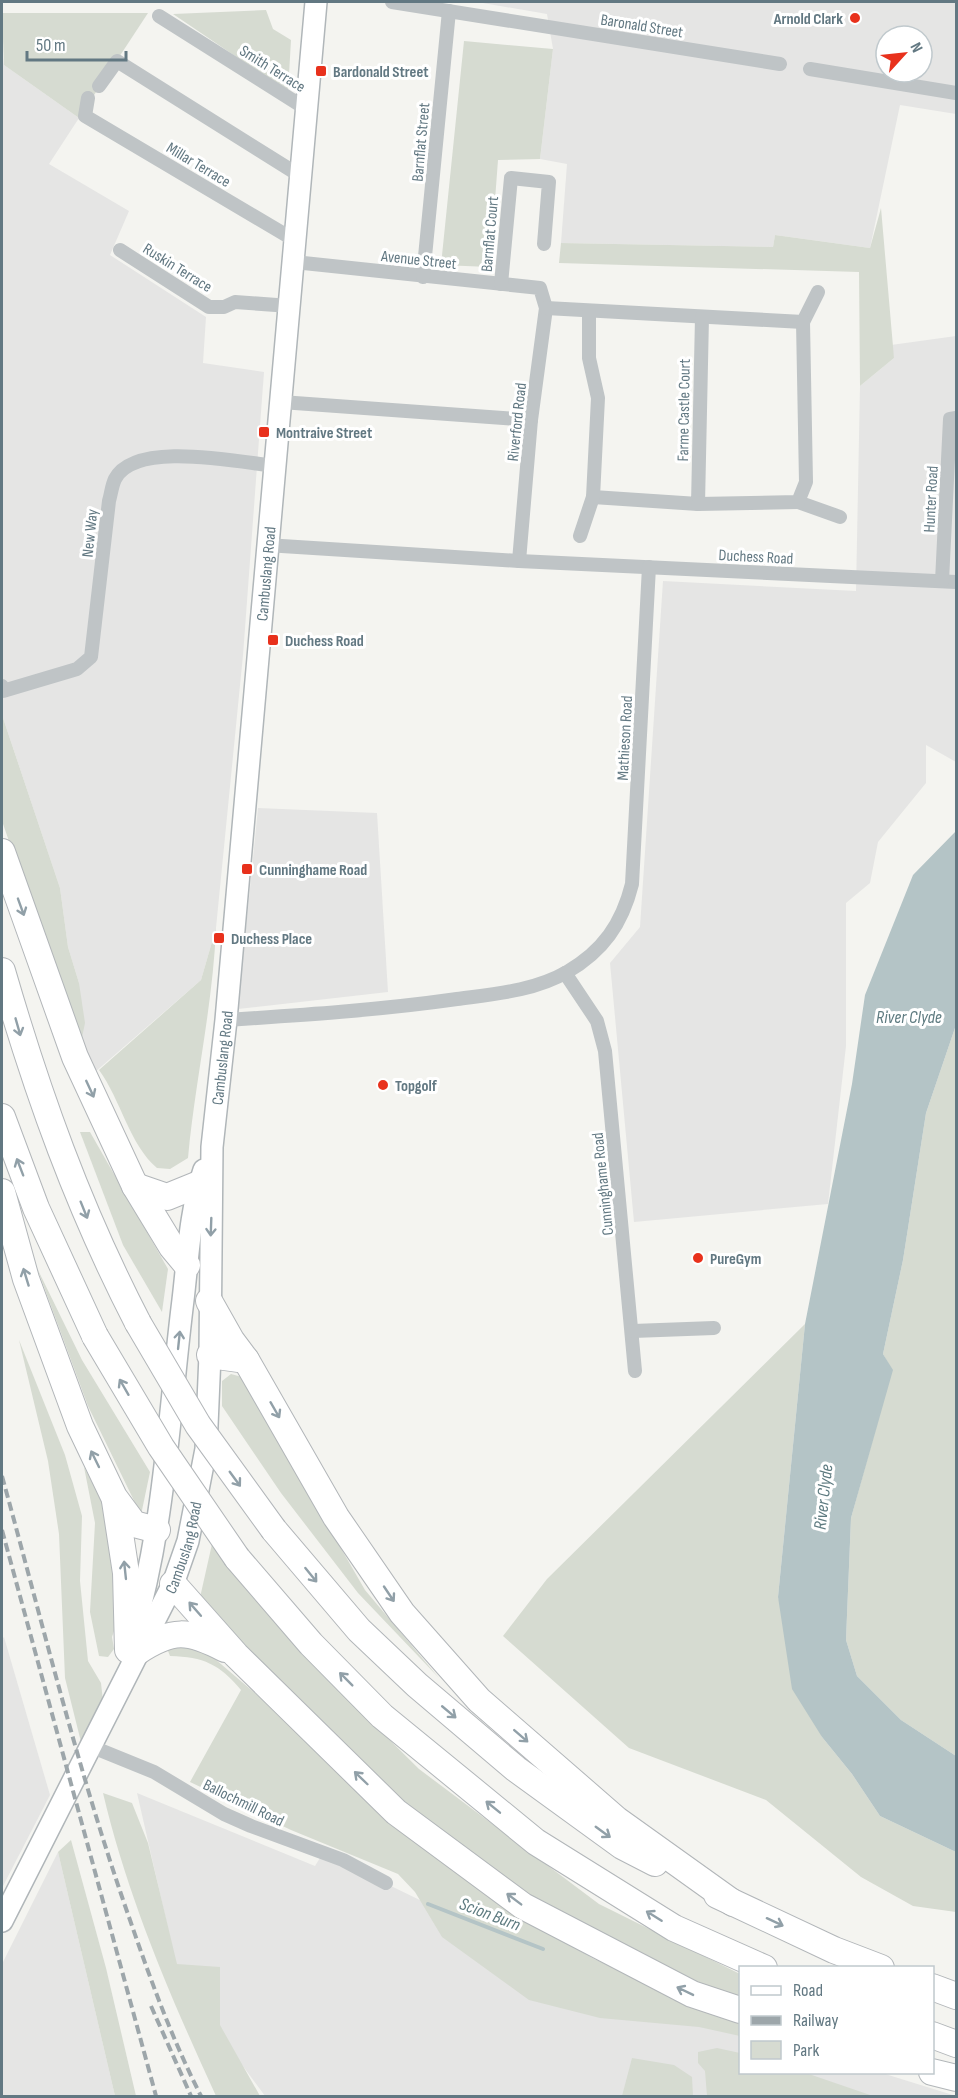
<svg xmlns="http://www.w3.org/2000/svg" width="958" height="2098" viewBox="0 0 958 2098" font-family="'Sofia Sans Condensed',sans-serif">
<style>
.built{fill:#e5e5e4;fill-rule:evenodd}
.green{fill:#d6dbd1}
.water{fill:#b4c4c6}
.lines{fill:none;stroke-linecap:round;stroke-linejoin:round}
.stream{stroke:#b4c4c6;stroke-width:4}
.primary-casing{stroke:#b0b6b9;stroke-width:24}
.motorway-casing{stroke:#b2b6b9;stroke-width:28}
.minor{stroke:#bfc4c6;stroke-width:14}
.primary{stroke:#fff;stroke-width:21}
.motorway{stroke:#fff;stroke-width:26}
.rail{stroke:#9da6aa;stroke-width:4;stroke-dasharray:9 4.5;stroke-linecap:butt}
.motorway-bridge-casing{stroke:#b2b6b9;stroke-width:28;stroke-linecap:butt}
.motorway-bridge{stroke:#fff;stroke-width:26}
.oneway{stroke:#91a0a8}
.poi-dot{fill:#e8311c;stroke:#fff;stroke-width:2}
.labels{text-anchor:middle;stroke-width:6;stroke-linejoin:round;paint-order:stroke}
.poi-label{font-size:16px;font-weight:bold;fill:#627882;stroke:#fff;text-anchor:start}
.street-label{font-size:16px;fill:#627882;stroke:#fff}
.water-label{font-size:18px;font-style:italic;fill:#5e7b80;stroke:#fff}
</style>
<rect width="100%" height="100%" fill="#f4f4f0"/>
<g class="built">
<path d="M477 2H956V114L900 105 870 248 775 235 773 247 561 243 567 164 540 159 553 49 547 14ZM886 36H922V72H886Z"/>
<path d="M2 47 4 65 79 118 49 164 129 211 110 255 206 317 203 363 264 372 243 655 216 928 201 980 95 1072 80 1047 79 983 68 947 60 888 2 715Z"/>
<path d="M956 336V762L926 745V783L878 842 870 883 846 903V1046L828 1204 634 1222 610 963 640 927 663 581 856 591 860 386 894 358 891 345Z"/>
<path d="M258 808 377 813 388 992 238 1009Z"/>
<path d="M4 1637 50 1795 2 1888V1639Z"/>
<path d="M137 1793 315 1866 323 1853 428 1904 740 2029V2072L882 2073 956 2096H265L180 1981Z"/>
<path d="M58 1852 115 2096H2V1964Z"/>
</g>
<g class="green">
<path d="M266 10 273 29 291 40 288 92 173 14Z"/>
<path d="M2 13H148L79 118 4 65Z"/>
<path d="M464 41 553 49 540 159 498 160 490 267 441 265Z"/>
<path d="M881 208 894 358 860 386 859 272 559 263 561 243 773 247 775 235 870 248Z"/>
<path d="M2 715 60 888 68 947 79 983 85 1023 80 1047 2 821Z"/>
<path d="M216 928C213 1005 195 1081 188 1158L170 1169 157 1168C129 1144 121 1100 99 1070L201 980Z"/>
<path d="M956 1025V1756L901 1720 857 1676 846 1640 851 1518 892 1370 883 1354 903 1260 926 1113Z"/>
<path d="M80 1132H90L168 1269 162 1312 123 1245Z"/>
<path d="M37 1268 82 1360 150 1472 141 1515 88 1406Z"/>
<path d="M805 1324 778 1597 822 1737 852 1774 880 1816 956 1852V1912L913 1906 861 1877 766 1800 629 1748 503 1636 547 1579Z"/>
<path d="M19 1340 65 1455 82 1516 80 1581 88 1661 101 1683 104 1710 81 1742 65 1678 59 1534 48 1461Z"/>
<path d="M231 1374 242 1377 365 1590 439 1678 358 1593 281 1493 222 1406V1381Z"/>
<path d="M84 1467 111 1520 122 1607 112 1637 114 1649 108 1657 99 1656 90 1612 95 1523Z"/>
<path d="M212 1544 322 1673 419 1769 599 1904 740 1974V2002L678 1980 528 1902 440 1835 351 1754 199 1602Z"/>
<path d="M174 1645 201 1647 505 1907 594 1959 740 2020V2036L699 2027 600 2018 529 2000 442 1937 415 1892 398 1874 291 1830 190 1782 241 1690C219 1664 204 1657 170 1656L168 1651Z"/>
<path d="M103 1793 132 1803 148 1843 177 1964 220 1967V2025L260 2096H216C171 1998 128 1899 103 1793Z"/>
<path d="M71 1840 106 1968 136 2096H115L58 1852Z"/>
<path d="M717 2048 740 2053V2072L806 2073 873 2096H707L705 2071 698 2063V2052Z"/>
<path d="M632 2058 674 2065 692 2077 693 2096H622Z"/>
</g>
<path class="water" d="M956 831V1025L926 1113 903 1260 883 1354 893 1370 851 1518 846 1640 857 1676 901 1720 956 1756V1852L880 1816 852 1774 822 1737 792 1689 778 1597 805 1324 852 1084 865 995 913 875Z"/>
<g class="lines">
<path class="stream" d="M428 1904 543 1949"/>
<g class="primary-casing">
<g id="primary">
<path d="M132 1637C165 1527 169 1413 183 1300 188 1258 190 1211 204 1170"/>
<path id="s1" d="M2 1921 173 1584 188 1541 206 1449 210 1355 212 1147 226 1020 316 2"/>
</g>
</g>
<g class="motorway-casing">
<g id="motorway">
<path d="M2 852 75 1057 135 1186 172 1247 187 1265"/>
<path d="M2 971C38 1095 78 1207 138 1323"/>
<path d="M2 1117 36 1208 95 1336"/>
<path d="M135 1186 167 1197 199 1184"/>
<path d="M2 1192 26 1279 80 1426 114 1497 134 1524 157 1530"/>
<path d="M209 1301 231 1340 246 1360 336 1517 402 1613 479 1700 617 1820 733 1903"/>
<path d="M210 1355 246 1360"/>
<path d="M115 1501 126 1573 128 1650"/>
<path d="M274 1530 359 1630 417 1685 516 1769 622 1846 655 1863"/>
<path d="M237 1558 311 1644 382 1716 536 1842 674 1928 764 1968"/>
<path d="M173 1584 236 1655 396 1812 523 1906 692 1994 740 2010"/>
<path d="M137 1652C173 1628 188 1630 225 1649"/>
<path d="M717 1895 834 1950 881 1968"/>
<path d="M932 1987 956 1996"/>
<path d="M932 2035 956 2044"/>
<path d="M932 2072 956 2078"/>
</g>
</g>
<g class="minor">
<path d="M392 2 780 64"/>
<path d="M159 16 308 110"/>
<path d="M810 69 956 93"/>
<path d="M99 86 117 61 302 177"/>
<path d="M88 98 85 116 296 241"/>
<path d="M120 250 209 307H224L235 302 290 306"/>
<path d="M294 262 540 288 546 308 531 420 519 561"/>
<path d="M423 277 449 11"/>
<path d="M501 284 511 178 549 182 544 244"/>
<path d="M546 308 803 322 818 292"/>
<path d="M281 402 531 420"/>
<path d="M593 497 698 504 702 317"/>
<path d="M798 502 840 517"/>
<path d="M698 504 798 502 806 482 803 322"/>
<path d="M580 536 593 497 598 398 589 358V312"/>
<path d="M266 545 519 561 956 582"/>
<path d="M942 581 950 419 956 418"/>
<path d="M2 686 3 691 77 669 91 657 109 501C111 494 112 485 115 479 135 440 238 462 275 466"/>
<path d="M565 973 597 1021 605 1051 635 1371"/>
<path d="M226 1020C303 1015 380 1010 457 999 494 994 534 991 567 972 603 951 622 924 632 884L649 567"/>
<path d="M633 1331 714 1328"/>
<path d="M90 1746 154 1772 224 1814 251 1826 343 1860 386 1883"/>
</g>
<use href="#primary" class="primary"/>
<use href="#motorway" class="motorway"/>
<g class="rail">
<path d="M2 1476C43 1625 79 1775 130 1920 151 1981 172 2039 201 2096"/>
<path d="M2 1530 156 2096"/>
<path d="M151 2006 191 2096"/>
</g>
<g class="motorway-bridge-casing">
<g id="motorway-bridge">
<path d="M138 1323 198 1425 274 1530"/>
<path d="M95 1336 161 1447 237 1558"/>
</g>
</g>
<use href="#motorway-bridge" class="motorway-bridge"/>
</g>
<defs><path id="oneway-shaft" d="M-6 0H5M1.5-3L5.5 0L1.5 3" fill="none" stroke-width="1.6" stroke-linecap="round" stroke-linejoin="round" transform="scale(1.5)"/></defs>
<g class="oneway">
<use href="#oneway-shaft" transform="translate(21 907) rotate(70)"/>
<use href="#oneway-shaft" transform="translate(18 1027) rotate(74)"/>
<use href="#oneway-shaft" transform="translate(90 1089) rotate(65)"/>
<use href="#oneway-shaft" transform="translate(20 1167) rotate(-111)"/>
<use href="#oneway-shaft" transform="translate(84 1210) rotate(68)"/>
<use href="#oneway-shaft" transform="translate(211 1227) rotate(92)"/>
<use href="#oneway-shaft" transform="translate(26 1277) rotate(-107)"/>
<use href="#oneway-shaft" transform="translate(179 1340) rotate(-84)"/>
<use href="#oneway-shaft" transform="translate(124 1387) rotate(-120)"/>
<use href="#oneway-shaft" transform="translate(275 1410) rotate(60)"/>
<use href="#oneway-shaft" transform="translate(95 1459) rotate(-116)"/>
<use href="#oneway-shaft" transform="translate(235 1479) rotate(54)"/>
<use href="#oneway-shaft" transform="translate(125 1570) rotate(-96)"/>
<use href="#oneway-shaft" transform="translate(311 1575) rotate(51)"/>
<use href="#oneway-shaft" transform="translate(389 1594) rotate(56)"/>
<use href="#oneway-shaft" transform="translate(195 1609) rotate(-131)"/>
<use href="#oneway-shaft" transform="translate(346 1679) rotate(-135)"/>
<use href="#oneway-shaft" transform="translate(449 1712) rotate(40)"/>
<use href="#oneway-shaft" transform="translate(521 1736) rotate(41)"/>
<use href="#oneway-shaft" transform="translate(361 1778) rotate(-136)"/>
<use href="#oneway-shaft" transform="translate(493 1807) rotate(-141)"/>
<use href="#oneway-shaft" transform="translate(603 1832) rotate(36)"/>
<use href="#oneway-shaft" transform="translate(514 1899) rotate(-143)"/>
<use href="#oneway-shaft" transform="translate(654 1916) rotate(-148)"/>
<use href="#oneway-shaft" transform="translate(775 1922) rotate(25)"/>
<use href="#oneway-shaft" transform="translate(685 1991) rotate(-154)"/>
</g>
<g class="poi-dot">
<circle cx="855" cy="18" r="6"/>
<rect x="315" y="65" width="12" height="12" rx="3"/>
<rect x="258" y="426" width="12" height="12" rx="3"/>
<rect x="267" y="634" width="12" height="12" rx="3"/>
<rect x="241" y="863" width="12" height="12" rx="3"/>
<rect x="213" y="932" width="12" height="12" rx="3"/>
<circle cx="383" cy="1085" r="6"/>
<circle cx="698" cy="1258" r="6"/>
</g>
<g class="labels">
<g class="poi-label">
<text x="843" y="24" text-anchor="end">Arnold Clark</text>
<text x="333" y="77">Bardonald Street</text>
<text x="276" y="438">Montraive Street</text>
<text x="285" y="646">Duchess Road</text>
<text x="259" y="875">Cunninghame Road</text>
<text x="231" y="944">Duchess Place</text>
<text x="395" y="1091">Topgolf</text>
<text x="710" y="1264">PureGym</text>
</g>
<g class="street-label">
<text transform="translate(642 25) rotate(9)" y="6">Baronald Street</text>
<text transform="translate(273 68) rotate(32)" y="6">Smith Terrace</text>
<text transform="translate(420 142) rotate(-85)" y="6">Barnflat Street</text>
<text transform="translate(199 164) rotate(31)" y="6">Millar Terrace</text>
<text transform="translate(489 234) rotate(-85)" y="6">Barnflat Court</text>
<text transform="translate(419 259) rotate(6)" y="6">Avenue Street</text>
<text transform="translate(178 267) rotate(32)" y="6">Ruskin Terrace</text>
<text transform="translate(683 410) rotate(-89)" y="6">Farme Castle Court</text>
<text transform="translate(516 422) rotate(-84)" y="6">Riverford Road</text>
<text transform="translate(930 499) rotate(-87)" y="6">Hunter Road</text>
<text transform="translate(89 533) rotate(-84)" y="6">New Way</text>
<text transform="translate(756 556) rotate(3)" y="6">Duchess Road</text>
<text dy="6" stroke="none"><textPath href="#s1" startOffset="1395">Cambuslang Road</textPath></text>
<text transform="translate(624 738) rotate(-87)" y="6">Mathieson Road</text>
<text dy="6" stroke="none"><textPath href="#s1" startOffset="909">Cambuslang Road</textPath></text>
<text transform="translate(602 1184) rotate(-96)" y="6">Cunninghame Road</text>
<text dy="6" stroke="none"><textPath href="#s1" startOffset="416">Cambuslang Road</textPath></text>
<text transform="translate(244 1802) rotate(26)" y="6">Ballochmill Road</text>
</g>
<g class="water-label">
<text x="909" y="1023">River Clyde</text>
<text transform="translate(823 1497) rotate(-84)" y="6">River Clyde</text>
<text transform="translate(490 1914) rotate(21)" y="6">Scion Burn</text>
</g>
</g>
<rect width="958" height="2098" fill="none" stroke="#627882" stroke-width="6"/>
<rect x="739" y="1966" width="195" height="108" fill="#ffffff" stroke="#c0c9cd" stroke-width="1.5"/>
<rect x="751" y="1986" width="30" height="9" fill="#ffffff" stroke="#c0c9cd" stroke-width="1.5"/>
<text x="793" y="1996" font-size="18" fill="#627882">Road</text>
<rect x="751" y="2016" width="30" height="9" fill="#9da6aa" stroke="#c0c9cd" stroke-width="1.5"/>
<text x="793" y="2026" font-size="18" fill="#627882">Railway</text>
<rect x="751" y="2041" width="30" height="18" fill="#d6dbd1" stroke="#c0c9cd" stroke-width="1.5"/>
<text x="793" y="2056" font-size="18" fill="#627882">Park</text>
<g transform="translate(904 54) rotate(63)"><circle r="28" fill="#ffffff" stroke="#c0c9cd" stroke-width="1.5"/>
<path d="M0-4.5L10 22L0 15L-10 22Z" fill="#e8311c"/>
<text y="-9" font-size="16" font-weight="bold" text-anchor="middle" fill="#627882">N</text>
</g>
<path d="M27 51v9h99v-9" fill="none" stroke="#627882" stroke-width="3"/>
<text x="36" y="51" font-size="18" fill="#627882" stroke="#ffffff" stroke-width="4.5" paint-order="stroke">50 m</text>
</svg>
